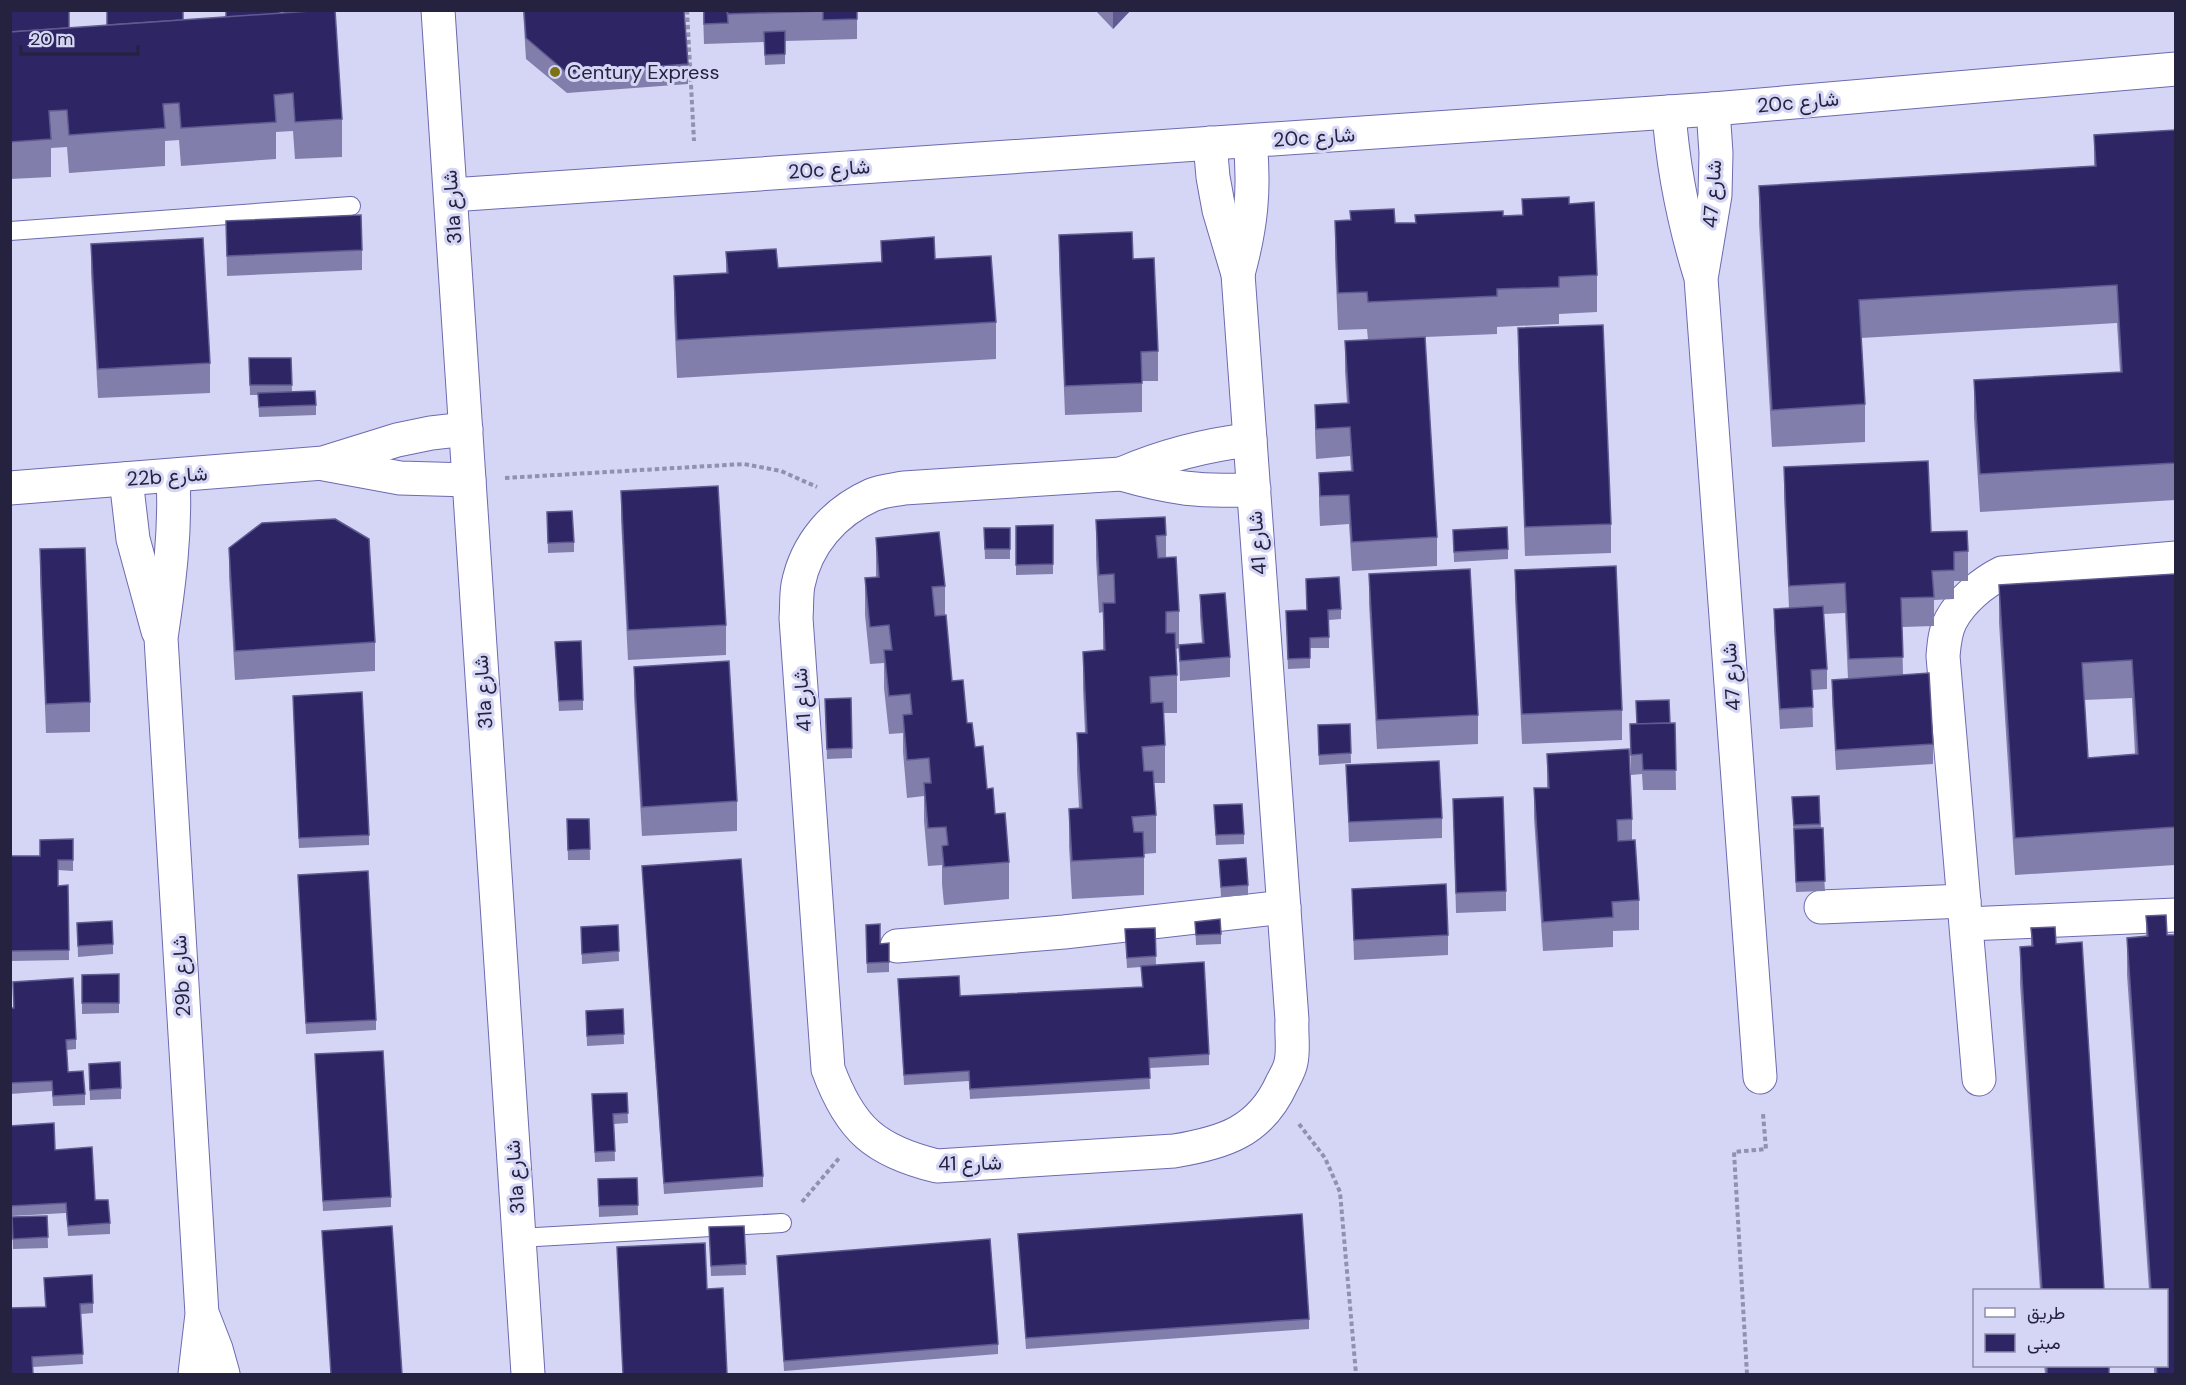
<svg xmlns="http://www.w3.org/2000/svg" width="2186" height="1385" viewBox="0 0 2186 1385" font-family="'DM Sans',Vazirmatn,sans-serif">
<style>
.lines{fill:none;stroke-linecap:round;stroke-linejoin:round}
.lane-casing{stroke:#6d6ab0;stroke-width:20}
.street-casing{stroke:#6d6ab0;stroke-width:35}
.path{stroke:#9191af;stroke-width:4;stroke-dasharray:4.5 3;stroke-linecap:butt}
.lane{stroke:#fff;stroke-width:18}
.street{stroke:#fff;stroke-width:33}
.wall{fill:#817eac;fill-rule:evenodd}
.shaded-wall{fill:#5f5a90}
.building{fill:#2d2564;stroke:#5f5a90;stroke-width:1.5;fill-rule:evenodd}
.poi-dot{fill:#7a7214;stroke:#d5d6f5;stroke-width:2}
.labels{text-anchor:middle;stroke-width:6;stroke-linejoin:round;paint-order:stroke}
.poi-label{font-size:20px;fill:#24223f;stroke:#d5d6f5;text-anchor:start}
.street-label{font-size:20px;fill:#24223f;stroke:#d5d6f5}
</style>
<rect width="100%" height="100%" fill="#d5d6f5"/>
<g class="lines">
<g class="lane-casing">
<g id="lane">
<path d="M10 231 351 206"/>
<path d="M519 1238 782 1223"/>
</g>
</g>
<g class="street-casing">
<g id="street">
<path d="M438 10 528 1374"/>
<path d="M1669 112C1673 169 1684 223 1701 278L1760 1077"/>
<path d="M1210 143 1213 177 1219 210 1238 274 1292 1020C1291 1033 1294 1049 1291 1062 1290 1069 1285 1077 1282 1083 1260 1132 1223 1143 1174 1151L937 1166C875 1151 850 1129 828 1069L796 618C797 607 796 596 798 585 806 544 834 512 872 495 882 491 894 490 904 488L1121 474C1169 488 1203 493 1254 489"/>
<path d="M451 195 1713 109 2176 69"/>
<path d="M1702 273 1715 195 1716 153 1713 109"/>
<path d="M1238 274C1251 227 1255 189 1250 141"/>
<path d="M324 464 400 478 469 480"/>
<path d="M1121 474C1163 456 1204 445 1250 440"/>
<path d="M173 476C176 531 169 584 161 638L202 1314 195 1374"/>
<path d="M126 479 133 539 158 631"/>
<path d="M10 488 323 463 397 440 431 433 466 429"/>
<path d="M1821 907 1964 901"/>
<path d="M1967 924 2176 915"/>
<path d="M897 946 1064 932 1284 907"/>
<path d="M1979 1079 1943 656C1944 644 1945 631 1951 620 1962 600 1982 583 2002 573L2176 558"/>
<path d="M204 1318 216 1349 223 1374"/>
</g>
</g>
<g class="path">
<path d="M687 10 694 141"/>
<path d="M505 478 744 464 781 471 817 487"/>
<path d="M1299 1124 1325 1158 1340 1192 1356 1374"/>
<path d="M802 1202 840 1157"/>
<path d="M1747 1374 1734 1152 1766 1149 1763 1114"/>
</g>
<use href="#lane" class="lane"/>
<use href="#street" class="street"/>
</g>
<g class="wall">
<path d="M10 10 69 28 280 14 342 119V157L295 159 293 131 276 132V159L181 166 179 140 165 141V166L69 173 67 147 51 148V177L10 179Z"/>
<path d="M523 10H684L688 64V84L567 93 526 59Z"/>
<path d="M703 10H857V39L785 41V64L765 65 764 42 704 44Z"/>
<path d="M1095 10H1131L1113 29Z"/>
<path d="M2175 130V500L1980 512 1974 418V380L2120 372 2117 323 1861 338 1865 404V442L1772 447 1759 223V186L2094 166V135Z"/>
<path d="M1522 199 1597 275V312L1559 314V324L1497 327V334L1425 337 1437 537V566L1352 571 1349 524 1320 526 1319 503V473L1351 471 1350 456 1316 459 1315 434V405L1347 403 1345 371V341L1368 340 1367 329 1338 330 1335 258V221L1395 223H1415V215H1522Z"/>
<path d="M226 221 362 250V270L227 276Z"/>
<path d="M1059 235 1133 259 1158 351V381H1142V412L1065 415 1059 264Z"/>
<path d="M881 241 935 259 996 322V359L677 378 674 313V276L726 273V252L778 268 881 262Z"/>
<path d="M91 244 210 363V393L98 398 91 273Z"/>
<path d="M1518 328 1611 524V553L1525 556 1518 358Z"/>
<path d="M249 358H291L292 392 316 405V415L259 417 258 395H250Z"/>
<path d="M1784 467 1931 532 1968 551V581H1954V599L1934 600V626L1902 627 1903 675 1933 744V764L1836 770 1832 700V680L1848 679 1845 613 1824 614 1827 669V689L1812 690 1813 727 1780 729 1774 629V609L1789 608 1784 497Z"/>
<path d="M621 491 726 625V655L628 660 621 520Z"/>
<path d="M547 512 574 542V552L548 553Z"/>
<path d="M1096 520 1166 535V557L1179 611V645L1202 643 1200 616V595L1230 657V677L1180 681 1179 648 1176 649 1177 675V713H1163L1165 745V783H1154L1156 815V853L1144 854V895L1072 899 1069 846V809L1079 808 1077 771V733H1085L1083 689V652L1103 650V612L1099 613 1096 558Z"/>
<path d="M1053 525V574L1016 575V526Z"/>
<path d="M984 528H1010V559H985Z"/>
<path d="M1453 530 1508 549V559L1454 562Z"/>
<path d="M876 538 945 586V615L952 681 975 747 1009 862V899L944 905 942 884V865L928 866 924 821V796L907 798 903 752V733L889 734 884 688V663L870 664 865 615V578L876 577Z"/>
<path d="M229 548 375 642V671L235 680 229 577Z"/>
<path d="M40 549 90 702V732L46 733 40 579Z"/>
<path d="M1515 570 1622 710V740L1522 744 1515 599Z"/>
<path d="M1369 574 1478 715V744L1377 749 1369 604Z"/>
<path d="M2175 574V865L2015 875 1999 623V585ZM2132 698 2135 754 2088 758 2084 700Z"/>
<path d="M1306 579 1341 609V619L1329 620V648H1310V668L1288 669 1286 611 1307 610Z"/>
<path d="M555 642 583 700V710L559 711Z"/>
<path d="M634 667 737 801V831L642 836 634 696Z"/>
<path d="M293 696 369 835V845L299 848Z"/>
<path d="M851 698 852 758 827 759 825 699Z"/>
<path d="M1675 723 1676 790H1643L1642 774 1631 775 1630 724Z"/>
<path d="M1350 724 1351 763 1319 765 1318 725Z"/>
<path d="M1547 754 1632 819V840L1639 900V930L1613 931V947L1543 951 1534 818V788H1547Z"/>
<path d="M1346 765 1442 818V838L1349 842Z"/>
<path d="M1819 796 1825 891 1796 892 1792 797Z"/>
<path d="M1453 799 1506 891V911L1456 913Z"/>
<path d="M1214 805 1244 834V844L1216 845Z"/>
<path d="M567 819H589L590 860H568Z"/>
<path d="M73 839V871L58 870V886L68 885 69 960 10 961V856H40Z"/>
<path d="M1219 860 1248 885V895L1221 897Z"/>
<path d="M642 866 763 1176V1187L664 1194Z"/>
<path d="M298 875 376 1020V1030L306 1034Z"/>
<path d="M1352 889 1448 935V955L1354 960Z"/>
<path d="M2146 916 2167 935 2175 1374H2154V1365H2166V1290H2149L2127 975V938L2146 937Z"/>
<path d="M1195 922 1221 934V944L1196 945Z"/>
<path d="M77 923 113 944V954L78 957Z"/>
<path d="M618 925 619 961 582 964 581 927Z"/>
<path d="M866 925 880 944 889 943V972L867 973Z"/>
<path d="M1155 928 1156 965 1209 1054V1065L1149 1068 1150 1089 970 1099 969 1081 904 1085 898 979 960 996 1142 987 1141 967 1127 968 1125 929Z"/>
<path d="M2031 928 2056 944 2104 1290H2040L2020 984V947L2031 946Z"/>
<path d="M119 974V1013L82 1014V975Z"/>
<path d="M13 982 76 1039V1049L66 1050 68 1072 85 1094V1105L53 1106 52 1091 10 1094V1008H13Z"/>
<path d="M623 1009 624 1044 587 1046 586 1011Z"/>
<path d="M315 1054 391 1197V1207L323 1211Z"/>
<path d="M89 1064 121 1088V1099L90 1100Z"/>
<path d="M627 1093 628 1123 614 1124 615 1161 595 1162 592 1094Z"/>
<path d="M10 1126 55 1150 95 1200 110 1223V1234L68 1236 66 1213 11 1216 10 1235Z"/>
<path d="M637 1178 638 1215 599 1217 598 1179Z"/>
<path d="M47 1216 48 1248 13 1249 12 1217Z"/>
<path d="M392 1226 402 1374H331L322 1231Z"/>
<path d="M744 1226 746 1275 711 1276 709 1227Z"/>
<path d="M1018 1234 1309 1319V1329L1026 1349Z"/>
<path d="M777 1256 998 1344V1354L784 1371Z"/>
<path d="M44 1278 93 1303V1313L81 1314 83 1364 33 1367 10 1374 45 1307Z"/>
<path d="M2044 1365H2109V1374H2045Z"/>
</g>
<path class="shaded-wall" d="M1113 10H1131L1113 29Z"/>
<g class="building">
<path d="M10 10H69V28L10 32Z"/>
<path d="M107 10H183V20L107 25Z"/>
<path d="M226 10H280V14L226 17Z"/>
<path d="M325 10H335L342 119 295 122 293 93 274 95 276 122 181 128 179 103 163 104 165 128 69 135 67 110 49 111 51 139 10 142V32Z"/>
<path d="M524 10H684L688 64 567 73 526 38Z"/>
<path d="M704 10H727L728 23 704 24Z"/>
<path d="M727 10H823V11L728 14Z"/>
<path d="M823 10H857V19L823 20Z"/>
<path d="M785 31V54L765 55 764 32Z"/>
<path d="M2175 130V463L1980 474 1974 380 2122 372 2117 285 1859 300 1865 404 1772 410 1759 186 2096 166 2094 135Z"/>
<path d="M1569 197V204L1594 202 1597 275 1559 277V287L1497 289V296L1368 302 1367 292 1338 293 1335 221 1351 220 1350 211 1394 209 1395 223H1416L1415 215 1503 211V216L1523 215 1522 199Z"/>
<path d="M361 215 362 250 227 256 226 221Z"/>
<path d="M1132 232 1133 259 1154 258 1158 351 1141 352 1142 383 1065 386 1059 235Z"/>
<path d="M934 237 935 259 991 256 996 322 677 340 674 276 728 273 726 252 776 249 778 268 882 262 881 241Z"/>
<path d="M203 238 210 363 98 369 91 244Z"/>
<path d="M1603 325 1611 524 1525 527 1518 328Z"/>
<path d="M1425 337 1437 537 1352 542 1349 495 1320 496 1319 473 1353 471 1350 427 1316 429 1315 405 1349 403 1345 341Z"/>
<path d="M249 358H291L292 385H250Z"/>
<path d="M315 391 316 405 259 407 258 393Z"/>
<path d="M1928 461 1931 532 1967 531 1968 551 1954 552V570L1932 571 1934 597 1901 598 1903 657 1849 659 1845 583 1789 586 1784 467Z"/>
<path d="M718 486 726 625 628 630 621 491Z"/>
<path d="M572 511 574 542 548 543 547 512Z"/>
<path d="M1165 517 1166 535 1156 536 1158 558 1176 557 1179 611 1166 612V633H1175L1177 675 1150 677 1151 703 1163 702 1165 745 1142 747 1144 771H1153L1156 815 1132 817 1134 832H1143L1144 857 1072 861 1069 809 1082 808 1077 733H1087L1083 652 1105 650 1103 603H1115L1114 574 1099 575 1096 520Z"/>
<path d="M335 519 369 539 375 642 235 651 229 548 262 523Z"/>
<path d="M1053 525V564L1016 565V526Z"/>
<path d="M1507 527 1508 549 1454 552 1453 530Z"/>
<path d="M984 528H1010V549H985Z"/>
<path d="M939 532 945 586 932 587 935 616 946 615 952 681 963 680 967 723H972L975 747 983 746 987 789 993 788 995 814 1005 813 1009 862 944 867 942 846 948 845 946 827 928 828 924 783H931L929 758 907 760 903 715 912 714 910 694 889 696 884 650H892L889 625 870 627 865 578 879 577 876 538Z"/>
<path d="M85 548 90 702 46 704 40 549Z"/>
<path d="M1616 566 1622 710 1522 714 1515 570Z"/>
<path d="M1470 569 1478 715 1377 720 1369 574Z"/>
<path d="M2175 574V827L2015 838 1999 585ZM2132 660 2138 754 2088 758 2082 663Z"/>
<path d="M1339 577 1341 609 1328 610 1329 637 1310 638V658L1288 659 1286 611 1307 610 1306 579Z"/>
<path d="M1225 593 1230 657 1180 661 1179 645 1204 643 1200 595Z"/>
<path d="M1823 606 1827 669 1811 670 1813 707 1780 709 1774 609Z"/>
<path d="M581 641 583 700 559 701 555 642Z"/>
<path d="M729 661 737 801 642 807 634 667Z"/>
<path d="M1929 673 1933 744 1836 750 1832 680Z"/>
<path d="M362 692 369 835 299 838 293 696Z"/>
<path d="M851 698 852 748 827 749 825 699Z"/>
<path d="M1669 700 1670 723 1637 724 1636 701Z"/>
<path d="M1675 723 1676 770H1643L1642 754 1631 755 1630 724Z"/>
<path d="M1350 724 1351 753 1319 755 1318 725Z"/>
<path d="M1629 749 1632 819 1617 820 1618 841 1635 840 1639 900 1612 902 1613 917 1543 922 1534 788H1549L1547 754Z"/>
<path d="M1439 761 1442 818 1349 822 1346 765Z"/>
<path d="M1819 796 1820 824 1794 825 1792 797Z"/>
<path d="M1503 797 1506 891 1456 893 1453 799Z"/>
<path d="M1242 804 1244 834 1216 835 1214 805Z"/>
<path d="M567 819H589L590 849 568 850Z"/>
<path d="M1823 828 1825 881 1796 882 1794 829Z"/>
<path d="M73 839V860H58V886L68 885 69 950 10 951V856H40V840Z"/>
<path d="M1246 858 1248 885 1221 887 1219 860Z"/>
<path d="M741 859 763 1176 664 1183 642 866Z"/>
<path d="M368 871 376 1020 306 1023 298 875Z"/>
<path d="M1446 884 1448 935 1354 940 1352 889Z"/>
<path d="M2166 915 2167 935H2175V1374H2157L2156 1365H2166V1290H2151L2127 938 2148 936 2146 916Z"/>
<path d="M1220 919 1221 934 1196 935 1195 922Z"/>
<path d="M112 921 113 944 78 946 77 923Z"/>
<path d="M880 924V944L889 943V962L867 963 866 925Z"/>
<path d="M618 925 619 951 582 954 581 927Z"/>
<path d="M2055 927 2056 944 2082 942 2104 1290H2042L2020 947 2033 946 2031 928Z"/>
<path d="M1155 928 1156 956 1127 958 1125 929Z"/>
<path d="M1204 962 1209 1054 1149 1058 1150 1078 970 1089 969 1071 904 1075 898 979 959 976 960 996 1143 987 1141 966Z"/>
<path d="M119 974V1003H82V975Z"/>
<path d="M73 978 76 1039 66 1040 68 1072 83 1071 85 1094 53 1096 52 1081 10 1083V1008H14L13 982Z"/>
<path d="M623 1009 624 1034 587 1036 586 1011Z"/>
<path d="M383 1051 391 1197 323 1201 315 1054Z"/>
<path d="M120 1062 121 1088 90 1090 89 1064Z"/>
<path d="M627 1093 628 1113 613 1114 615 1151 595 1152 592 1094Z"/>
<path d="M54 1123 55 1150 92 1147 95 1200H108L110 1223 68 1226 66 1203 10 1206V1126Z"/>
<path d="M637 1178 638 1205 599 1206 598 1179Z"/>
<path d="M1302 1214 1309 1319 1026 1338 1018 1234Z"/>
<path d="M47 1216 48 1237 13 1239 12 1217Z"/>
<path d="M392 1226 402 1374H331L322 1231Z"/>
<path d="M744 1226 746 1264 711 1266 709 1227Z"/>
<path d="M990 1239 998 1344 784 1361 777 1256Z"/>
<path d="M705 1243 707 1289 723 1288 727 1374H623L617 1247Z"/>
<path d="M92 1275 93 1303 80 1304 83 1354 32 1357 33 1374H10V1308L46 1307 44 1278Z"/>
<rect x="2047" y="1365" width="62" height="9"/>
</g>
<circle class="poi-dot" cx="555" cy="72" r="6"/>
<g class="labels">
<g class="poi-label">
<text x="567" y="79">Century Express</text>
</g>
<g class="street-label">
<text transform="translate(1798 102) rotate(-5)" y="7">20c شارع</text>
<text transform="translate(1314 137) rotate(-4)" y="7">20c شارع</text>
<text transform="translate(829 169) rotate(-4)" y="7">20c شارع</text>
<text transform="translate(1712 194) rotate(-86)" y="7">شارع 47</text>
<text transform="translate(452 207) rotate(-94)" y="7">31a شارع</text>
<text transform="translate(167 476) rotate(-4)" y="7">22b شارع</text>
<text transform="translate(1257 543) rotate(-94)" y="7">شارع 41</text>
<text transform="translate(1731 677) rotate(-94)" y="7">شارع 47</text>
<text transform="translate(483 692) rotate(-94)" y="7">31a شارع</text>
<text transform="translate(802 700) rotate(-94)" y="7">شارع 41</text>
<text transform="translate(181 976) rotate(-93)" y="7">29b شارع</text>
<text transform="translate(970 1163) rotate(-1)" y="7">شارع 41</text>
<text transform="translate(515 1177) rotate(-94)" y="7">31a شارع</text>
</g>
</g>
<rect width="2186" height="1385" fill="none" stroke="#24223f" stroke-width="24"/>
<rect x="1973" y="1289" width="195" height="78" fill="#d5d6f5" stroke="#8e8eac" stroke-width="1.5"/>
<rect x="1985" y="1308" width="30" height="9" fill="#ffffff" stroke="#8e8eac" stroke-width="1.5"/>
<text x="2027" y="1319" font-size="18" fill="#24223f">طريق</text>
<rect x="1985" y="1334" width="30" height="18" fill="#2d2564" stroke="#8e8eac" stroke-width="1.5"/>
<text x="2027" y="1349" font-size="18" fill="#24223f">مبنى</text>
<path d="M21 45v9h117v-9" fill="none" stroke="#24223f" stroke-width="3"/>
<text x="30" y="45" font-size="18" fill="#24223f" stroke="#d5d6f5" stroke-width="4.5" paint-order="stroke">20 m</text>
</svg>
